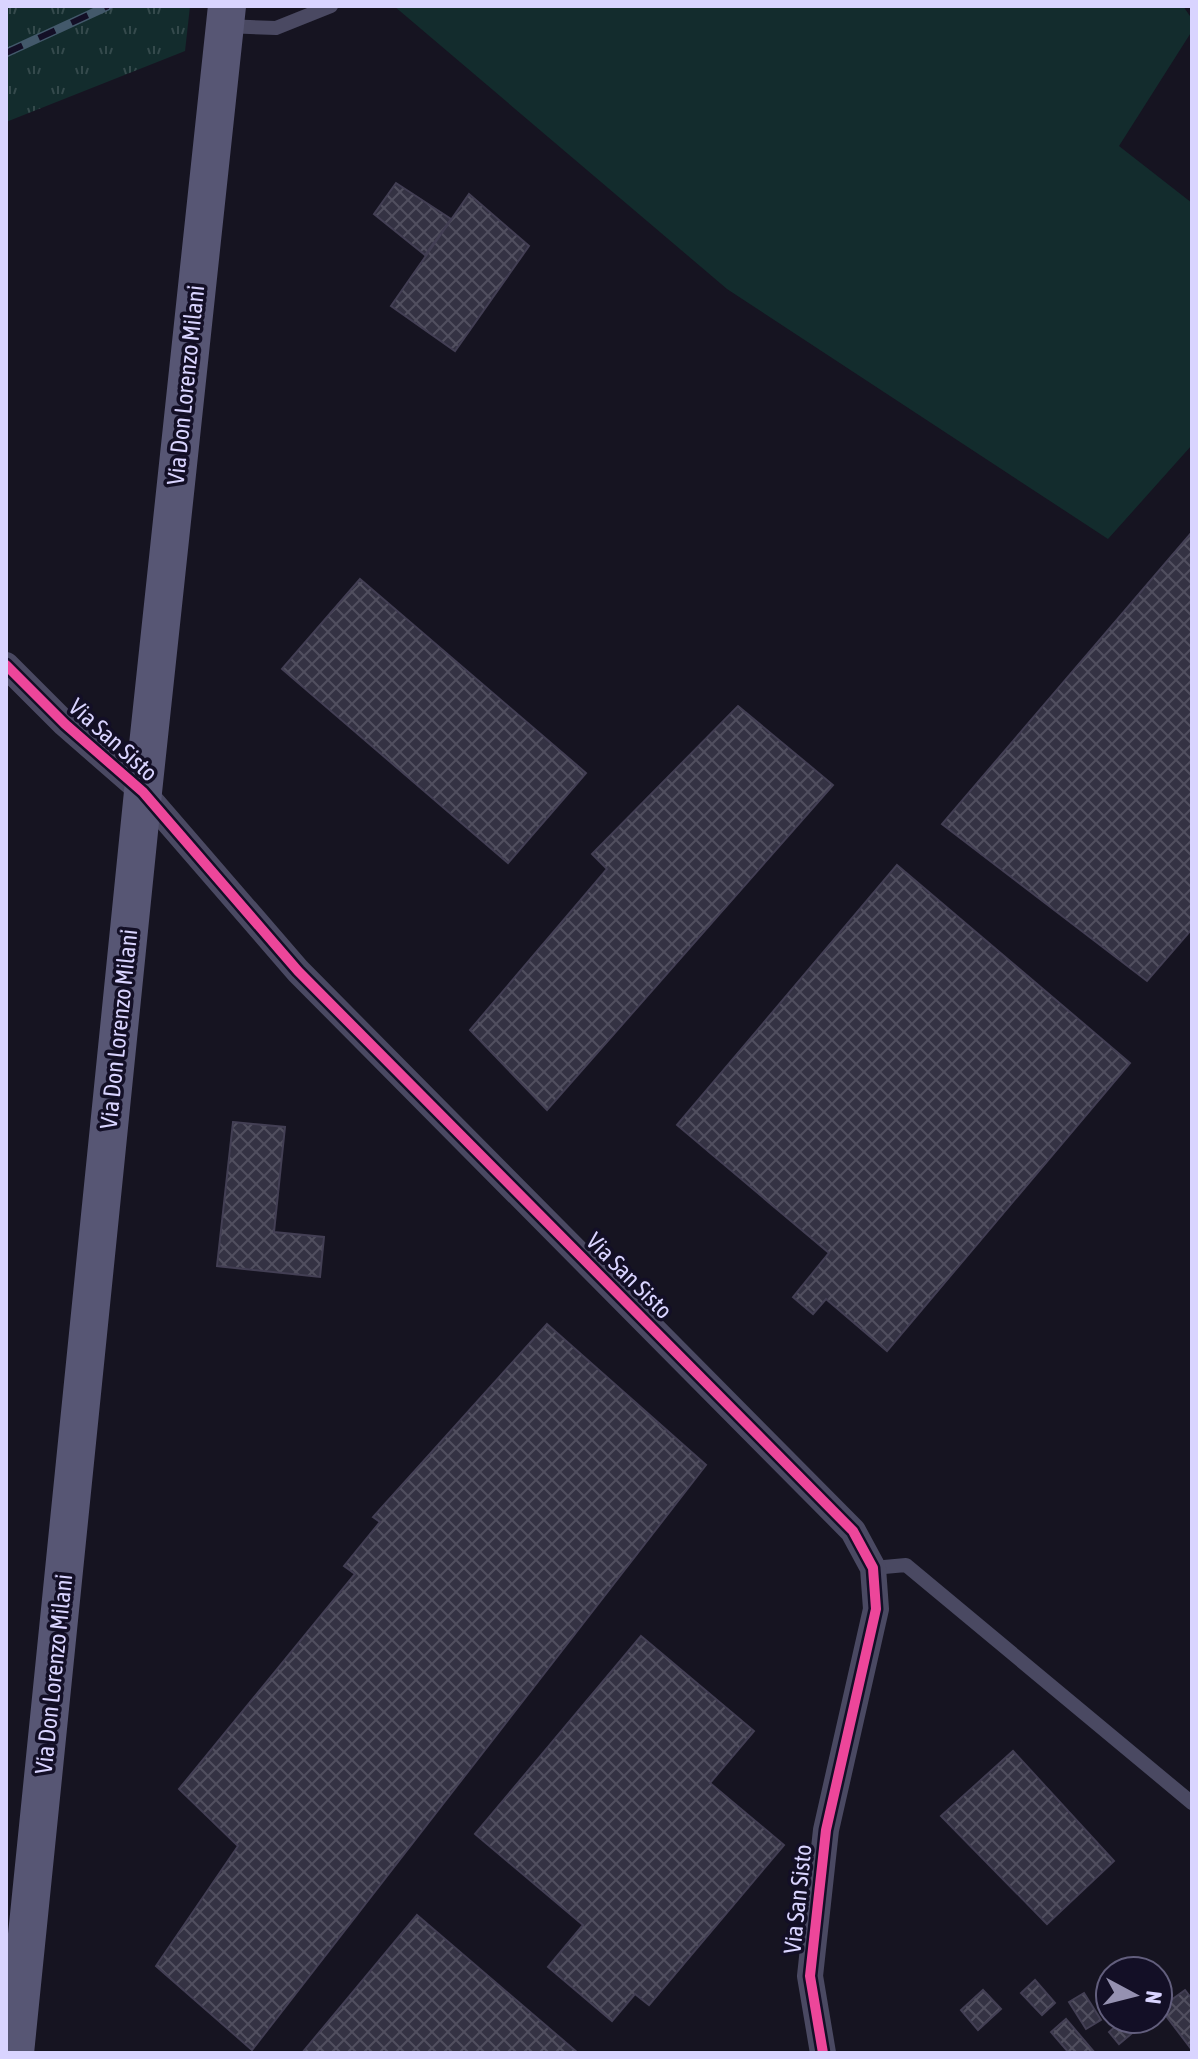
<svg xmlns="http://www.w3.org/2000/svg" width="1198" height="2059" viewBox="0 0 1198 2059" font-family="'Asap Condensed',sans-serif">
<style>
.grass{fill:url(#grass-tufts)}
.garden{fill:#132c2d}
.building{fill:url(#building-cross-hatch);stroke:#433f54;stroke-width:2}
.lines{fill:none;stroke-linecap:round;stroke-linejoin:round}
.service{stroke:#4a4962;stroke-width:14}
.minor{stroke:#4a4962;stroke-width:26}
.secondary{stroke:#575674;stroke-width:38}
.rail-casing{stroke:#43596b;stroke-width:9}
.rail{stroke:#130f26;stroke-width:6;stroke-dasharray:18;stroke-linecap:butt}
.cycleway-casing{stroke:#130f26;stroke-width:15}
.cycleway{stroke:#ed469a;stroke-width:10}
.labels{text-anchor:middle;stroke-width:7;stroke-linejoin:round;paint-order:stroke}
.street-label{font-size:24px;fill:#d9d4ff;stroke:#130f26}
</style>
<defs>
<pattern id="grass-tufts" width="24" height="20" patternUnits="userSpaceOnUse" patternTransform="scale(2)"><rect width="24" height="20" fill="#132c2d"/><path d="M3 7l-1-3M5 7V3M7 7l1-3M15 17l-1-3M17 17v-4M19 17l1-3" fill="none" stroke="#354a4c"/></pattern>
<pattern id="building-cross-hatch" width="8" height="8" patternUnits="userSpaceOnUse" patternTransform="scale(2)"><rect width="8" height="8" fill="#343243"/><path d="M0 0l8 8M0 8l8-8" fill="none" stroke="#514f5f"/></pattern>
</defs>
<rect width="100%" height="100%" fill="#161421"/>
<path class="grass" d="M6 6H190L185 51 6 122Z"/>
<path class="garden" d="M394 6H1183L1192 19V31L1119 146 1192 203V445L1108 539 727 289Z"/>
<g class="building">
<path d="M396 183 451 219 425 255 374 214Z"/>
<path d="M469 194 529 246 455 351 391 306Z"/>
<path d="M1192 532V929L1147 981 942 824Z"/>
<path d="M360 579 586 773 508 863 282 669Z"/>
<path d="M738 706 833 785 547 1110 470 1030 607 869 592 854Z"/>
<path d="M897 865 1130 1063 887 1351 826 1299 813 1314 793 1297 829 1253 677 1125Z"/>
<path d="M233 1122 285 1127 274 1232 324 1237 320 1277 217 1266Z"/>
<path d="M547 1324 706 1465 252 2050 156 1966 238 1846 179 1789 355 1574 344 1566 380 1522 373 1517Z"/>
<path d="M641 1636 754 1731 710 1783 784 1845 649 2005 635 1994 612 2021 548 1967 583 1925 475 1834Z"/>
<path d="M1013 1751 1114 1861 1047 1924 941 1816Z"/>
<path d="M417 1915 578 2053H302Z"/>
<path d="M1035 1980 1055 2003 1042 2015 1021 1993Z"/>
<path d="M983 1990 1001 2009 978 2030 961 2010Z"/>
<path d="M1185 1990 1192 1999V2050L1160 2008Z"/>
<path d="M1084 1993 1101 2020 1086 2029 1069 2002Z"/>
<path d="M1066 2019 1095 2053H1069L1051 2032Z"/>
<path d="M1124 2019H1139L1143 2024 1119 2044 1109 2032Z"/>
</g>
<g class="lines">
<g class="service">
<path d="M225 26 276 28 331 6"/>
<path d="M873 1568 906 1565 1192 1803"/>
</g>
<path class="minor" d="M6 665 65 724 143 792 298 971 853 1531 873 1568 876 1609 826 1830 810 1976 823 2053"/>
<path class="secondary" d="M15 2053 143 792 227 6"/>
<g class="rail-casing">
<path id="rail" d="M6 53 108 6"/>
</g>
<use href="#rail" class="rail"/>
<g class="cycleway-casing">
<path id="cycleway" d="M6 665 65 724 143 792 298 971 853 1531 873 1568 876 1609 826 1830 810 1976 823 2053"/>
</g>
<use href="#cycleway" class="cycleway"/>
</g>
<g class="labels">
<g class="street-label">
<text transform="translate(186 385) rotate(-84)" y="8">Via Don Lorenzo Milani</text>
<text transform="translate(113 740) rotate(42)" y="8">Via San Sisto</text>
<text transform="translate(119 1029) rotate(-84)" y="8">Via Don Lorenzo Milani</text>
<text transform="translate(629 1276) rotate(45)" y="8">Via San Sisto</text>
<text transform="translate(54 1674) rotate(-84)" y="8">Via Don Lorenzo Milani</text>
<text transform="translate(798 1899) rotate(-84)" y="8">Via San Sisto</text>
</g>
</g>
<rect width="1198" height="2059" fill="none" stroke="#d9d4ff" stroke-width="16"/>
<g transform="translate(1134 1995) rotate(97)"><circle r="38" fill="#130f26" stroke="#625e7d" stroke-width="2"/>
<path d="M0-6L14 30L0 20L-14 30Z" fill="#9591b1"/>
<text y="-12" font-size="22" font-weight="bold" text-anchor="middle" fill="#d9d4ff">N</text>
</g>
</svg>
